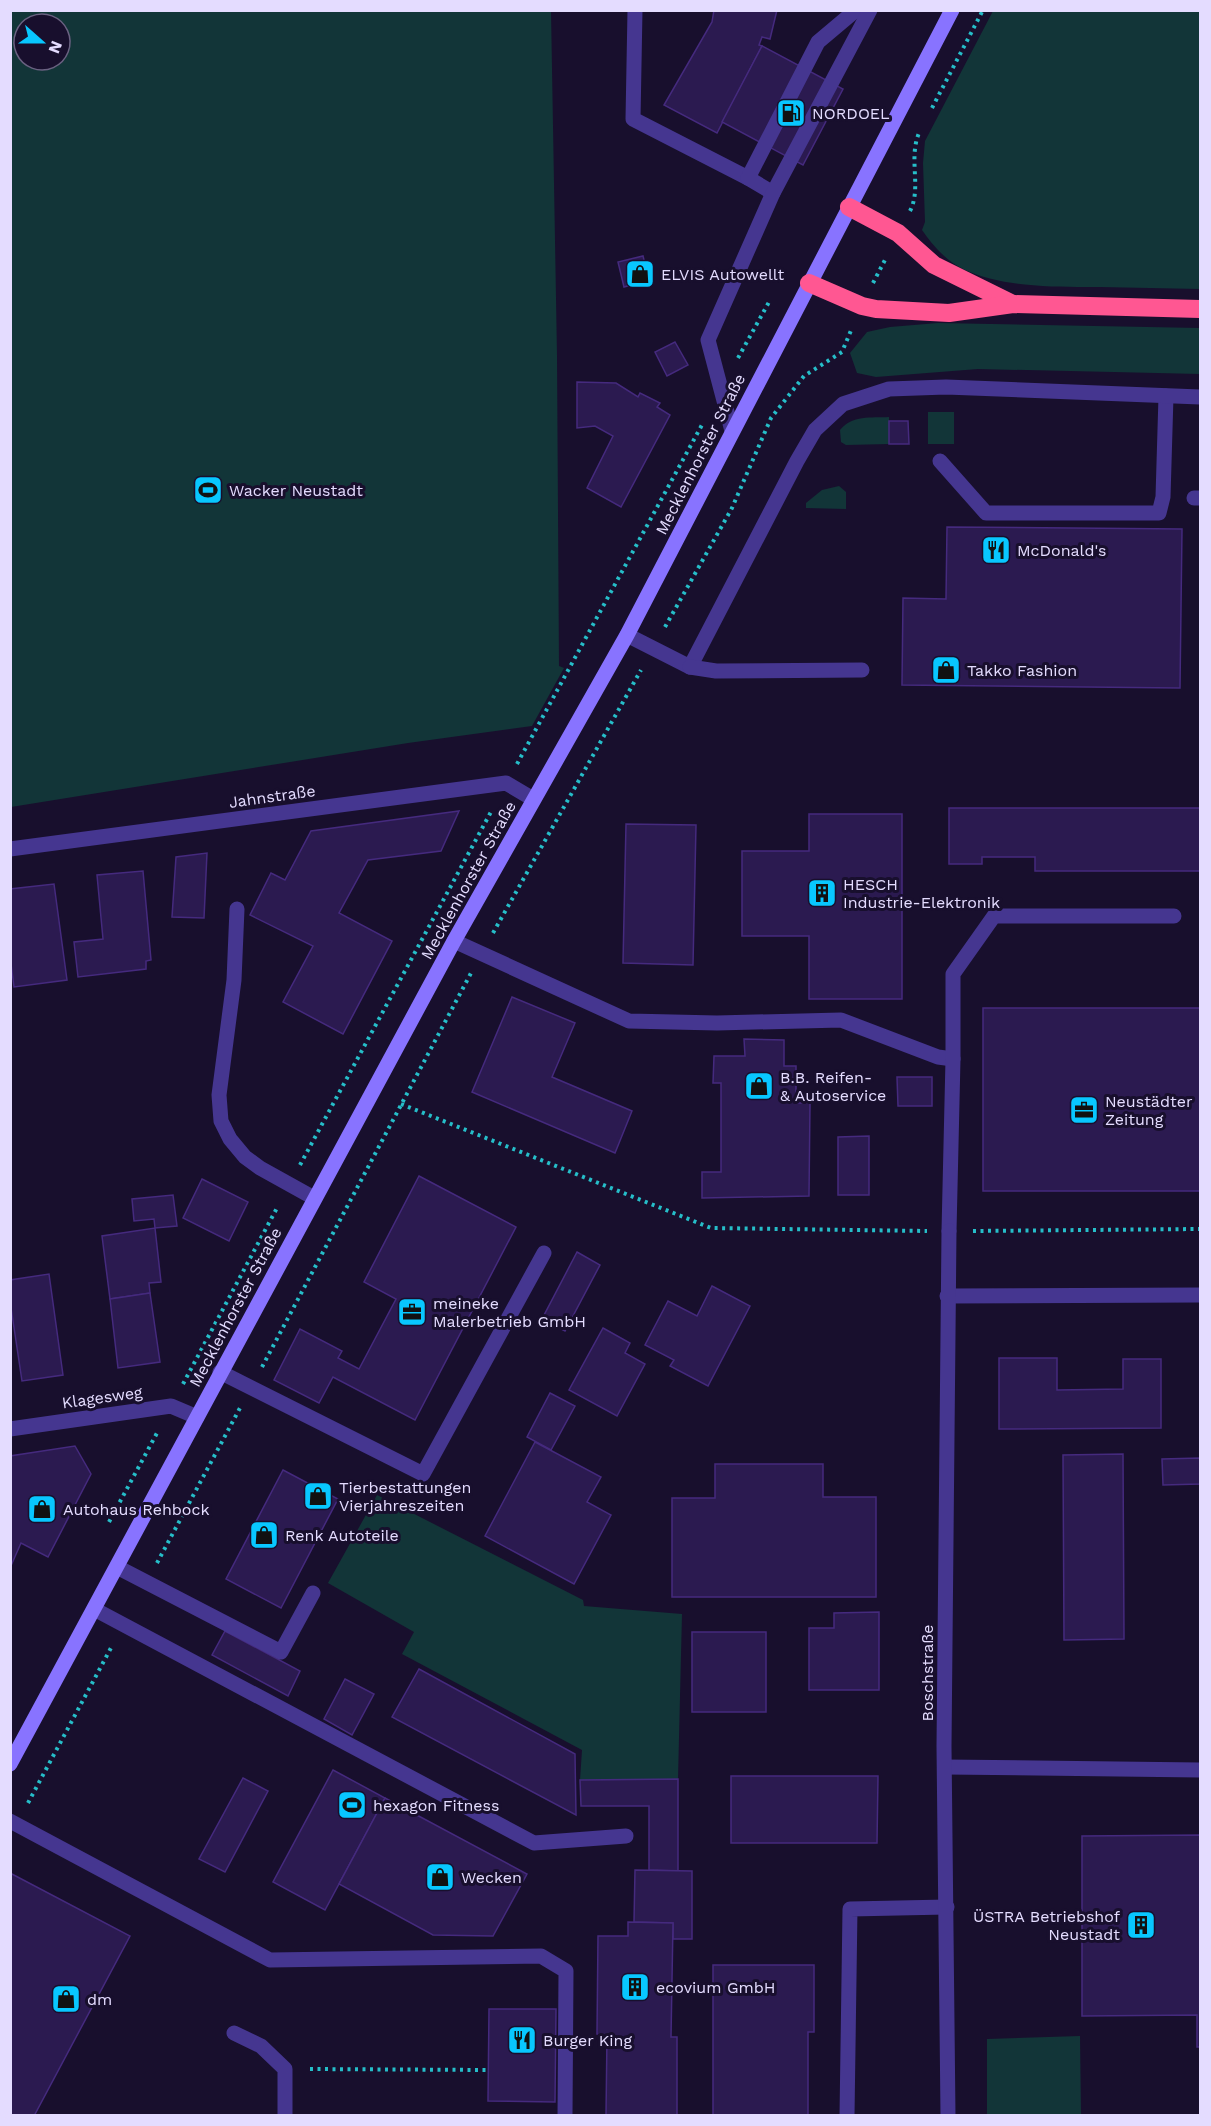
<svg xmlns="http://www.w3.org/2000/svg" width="1211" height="2126" viewBox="0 0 1211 2126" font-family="'Work Sans',sans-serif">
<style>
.green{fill:#123538;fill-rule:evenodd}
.building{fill:#2b1a50;stroke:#452a7e;stroke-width:1.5}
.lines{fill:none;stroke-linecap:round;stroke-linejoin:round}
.path{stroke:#26bec9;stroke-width:4;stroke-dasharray:3 4.5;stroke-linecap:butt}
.lane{stroke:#453690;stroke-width:15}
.street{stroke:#453690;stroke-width:15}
.secondary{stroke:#8873ff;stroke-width:15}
.highway{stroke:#ff5792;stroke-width:18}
.labels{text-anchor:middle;stroke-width:6;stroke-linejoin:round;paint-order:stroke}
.poi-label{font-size:16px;fill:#e4dcff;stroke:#180f2d;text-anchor:start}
.street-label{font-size:16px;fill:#e4dcff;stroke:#180f2d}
</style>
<rect width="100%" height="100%" fill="#180f2d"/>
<g class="green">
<path d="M10 11H551L557 355 559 666 564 668 532 726 408 743 11 807ZM24 24H60V60H24Z"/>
<path d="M993 11H1200V289C1167 288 1133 288 1100 287 1055 287 1006 288 965 270 947 262 932 245 922 230L925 222 923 163 925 141Z"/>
<path d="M938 323 1200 328V374L978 369 876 377 857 373 850 353 867 332 890 327Z"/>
<rect x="928" y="412" width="26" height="32"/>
<path d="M889 417V444L846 445 841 442 840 430C852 415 871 418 889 417Z"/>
<path d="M839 486 846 492V509L806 508V503L822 490Z"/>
<path d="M377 1495 583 1600 584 1606 682 1614 678 1779 580 1780 582 1750 402 1654 414 1632 328 1583Z"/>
<path d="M1080 2036 1081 2115H987V2039Z"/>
</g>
<g class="building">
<path d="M714 10H777L770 39 762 37 759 45 762 46 717 133 664 105 712 22Z"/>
<path d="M762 46 843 89 803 165 722 122Z"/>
<path d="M643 256 649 280 624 287 618 262Z"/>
<path d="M675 342 688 365 667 376 655 352Z"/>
<path d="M577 382 616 383 638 397 640 393 660 403 657 407 670 415 621 507 587 488 613 436 595 426 577 428Z"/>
<path d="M889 421H908L909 444H889Z"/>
<path d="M947 527 1182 529 1180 688 902 685 903 598 946 599Z"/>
<path d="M949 808H1200V871H1035V857H982V864H949Z"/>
<path d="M459 811 441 851 368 860 339 913 392 941 343 1034 283 1002 313 946 250 915 271 873 285 880 311 831Z"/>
<path d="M809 814H902V999H809V936H742V851H809Z"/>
<path d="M626 824 696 825 693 965 623 963Z"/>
<path d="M207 853 204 918 172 917 176 857Z"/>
<path d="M143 871 151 960 146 961V969L78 977 74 942 103 939 97 875Z"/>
<path d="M54 884 67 980 14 987 10 956V889Z"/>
<path d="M512 997 575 1023 552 1077 632 1111 615 1153 472 1092Z"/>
<rect x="983" y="1008" width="217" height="183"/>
<path d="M744 1039 784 1040V1066H796V1103H810L809 1196 702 1198V1172H721V1083H713L714 1056H745Z"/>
<path d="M897 1077H932V1106H898Z"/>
<path d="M869 1136V1195H838V1137Z"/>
<path d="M419 1176 516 1227 415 1420 333 1377 319 1403 274 1380 300 1329 342 1351 338 1358 359 1369 396 1299 364 1282Z"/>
<path d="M202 1179 248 1202 229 1241 183 1218Z"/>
<path d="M173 1195 177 1226 155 1228 154 1219 134 1221 132 1199Z"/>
<path d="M155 1228 161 1282 149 1283 150 1293 110 1299 102 1236Z"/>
<path d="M577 1252 600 1265 565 1331 542 1319Z"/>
<path d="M49 1274 63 1375 22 1381 10 1301V1280Z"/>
<path d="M712 1286 750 1306 708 1386 670 1366 674 1360 645 1345 668 1301 697 1316Z"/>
<path d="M150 1293 160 1362 118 1368 110 1299Z"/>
<path d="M603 1328 630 1343 625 1353 645 1364 617 1416 569 1390Z"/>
<path d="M999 1358H1057V1390L1123 1389V1359H1161V1428L999 1429Z"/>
<path d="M550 1393 575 1406 551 1450 527 1437Z"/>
<path d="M535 1442 601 1477 587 1502 611 1515 574 1584 485 1536Z"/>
<path d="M75 1446 91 1474 48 1557 21 1543 10 1568V1456Z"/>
<path d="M1123 1454 1124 1639 1064 1640 1063 1455Z"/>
<path d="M1200 1458V1484L1163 1485 1162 1459Z"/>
<path d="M715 1464H823V1497H876V1597H672V1498H715Z"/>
<path d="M283 1470 338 1499 281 1608 226 1579Z"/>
<path d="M879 1612V1690H809V1628H834V1613Z"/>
<path d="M225 1631 300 1671 288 1696 212 1655Z"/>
<rect x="692" y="1632" width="74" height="80"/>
<path d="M419 1669 575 1754 576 1815 392 1717Z"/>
<path d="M345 1679 374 1694 352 1735 324 1719Z"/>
<path d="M333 1770 385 1798 325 1910 273 1882Z"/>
<path d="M731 1776H878L877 1843H731Z"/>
<path d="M243 1778 268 1791 225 1872 199 1859Z"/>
<path d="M678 1779V1871L649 1870V1806H581L580 1780Z"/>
<path d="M385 1798 527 1874 493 1936 433 1935 339 1884Z"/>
<path d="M1200 1835V2047H1197V2015L1082 2016V1836Z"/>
<path d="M635 1870 692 1871V1939H673V1923L634 1922Z"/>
<path d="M10 1873 130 1936 34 2116H10Z"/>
<path d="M628 1922 673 1923 671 2037H677V2116H606L607 2035 597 2034 598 1936H628Z"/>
<path d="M713 1965H814V2032H808V2116H713Z"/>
<path d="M489 2009H556L555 2102 488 2101Z"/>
</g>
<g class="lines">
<g class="path">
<path d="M932 108 983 10"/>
<path d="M910 211C922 188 908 159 919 133"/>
<path d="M873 283 886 258"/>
<path d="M738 358 769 302"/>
<path d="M665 627 732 508 771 418 804 376 842 352 852 328"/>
<path d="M517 764 703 423"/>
<path d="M493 933 641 670"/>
<path d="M401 1104 711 1228 927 1231"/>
<path d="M300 1165 492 810"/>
<path d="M973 1231 1200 1229"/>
<path d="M262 1367 471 973"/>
<path d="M183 1384 278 1206"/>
<path d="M109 1522 157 1433"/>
<path d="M157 1563 240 1408"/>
<path d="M28 1803 112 1646"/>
<path d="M310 2069 488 2070"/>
</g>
<g class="lane">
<path d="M635 10 633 119 748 178"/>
<path d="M773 193 748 178 818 42 856 10"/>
<path d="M732 431 708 340 773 193 870 10"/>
<path d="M940 461 986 513H1159L1163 497 1166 396"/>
<path d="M1194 498H1200"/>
<path d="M627 635 690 667 797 461 815 430 843 404 889 389 946 387 1200 397"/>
<path d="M690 667 716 671 862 670"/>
<path d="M237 909 234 980 219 1095 221 1121 230 1139 245 1157 260 1168 314 1198"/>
<path d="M454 941 629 1021 717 1023 841 1020 938 1057 953 1059"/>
<path d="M949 1231 953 1059V974L994 916H1174"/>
<path d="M947 1296 1200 1295"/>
<path d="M220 1372 423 1474 544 1253"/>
<path d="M117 1567 281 1652 313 1593"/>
<path d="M94 1609 534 1843 626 1836"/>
<path d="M945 1767 1200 1770"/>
<path d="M10 1821 270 1960 541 1956 566 1971 565 2116"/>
<path d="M234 2033 261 2046 285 2069V2116"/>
<path d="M847 2116 850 1909 947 1907"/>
</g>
<g class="street">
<path d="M10 849 506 783 533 799"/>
<path d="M10 1429 171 1406 197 1417"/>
<path d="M948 2116 944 1746 949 1231"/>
</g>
<path class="secondary" d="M10 1764 454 941 627 635 952 10"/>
<g class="highway">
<path d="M849 207 898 233 934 265 1013 304"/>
<path d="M809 283 862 306 876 309 949 313 1013 304 1200 309"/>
</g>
</g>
<defs>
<g id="fuel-square" transform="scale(1.5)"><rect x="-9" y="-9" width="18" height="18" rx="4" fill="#08c7ff" stroke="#180f2d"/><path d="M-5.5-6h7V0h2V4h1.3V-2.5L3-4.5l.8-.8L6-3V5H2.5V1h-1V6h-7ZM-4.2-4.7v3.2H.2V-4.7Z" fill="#111"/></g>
<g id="shop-square" transform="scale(1.5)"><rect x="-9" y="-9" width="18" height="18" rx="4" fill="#08c7ff" stroke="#180f2d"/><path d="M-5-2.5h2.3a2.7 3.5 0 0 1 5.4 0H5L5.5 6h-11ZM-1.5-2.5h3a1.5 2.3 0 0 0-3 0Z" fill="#111"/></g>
<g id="stadium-square" transform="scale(1.5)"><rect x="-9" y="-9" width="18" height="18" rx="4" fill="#08c7ff" stroke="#180f2d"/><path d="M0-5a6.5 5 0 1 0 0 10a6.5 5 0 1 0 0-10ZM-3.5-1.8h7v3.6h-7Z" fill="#111"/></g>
<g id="restaurant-square" transform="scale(1.5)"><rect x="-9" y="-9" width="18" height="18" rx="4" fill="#08c7ff" stroke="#180f2d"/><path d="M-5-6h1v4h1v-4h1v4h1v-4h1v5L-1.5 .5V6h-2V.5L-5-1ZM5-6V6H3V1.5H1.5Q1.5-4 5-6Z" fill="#111"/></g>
<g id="building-square" transform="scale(1.5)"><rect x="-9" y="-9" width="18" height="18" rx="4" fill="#08c7ff" stroke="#180f2d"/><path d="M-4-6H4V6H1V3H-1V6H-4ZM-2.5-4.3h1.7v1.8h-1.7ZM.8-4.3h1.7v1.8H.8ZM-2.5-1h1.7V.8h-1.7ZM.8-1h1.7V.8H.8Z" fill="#111"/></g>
<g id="office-square" transform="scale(1.5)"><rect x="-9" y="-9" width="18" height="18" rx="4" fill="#08c7ff" stroke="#180f2d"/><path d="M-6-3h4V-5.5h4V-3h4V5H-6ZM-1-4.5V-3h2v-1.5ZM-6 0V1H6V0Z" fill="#111"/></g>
</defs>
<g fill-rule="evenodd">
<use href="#fuel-square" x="791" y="113"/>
<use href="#shop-square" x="640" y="274"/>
<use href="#stadium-square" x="208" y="490"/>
<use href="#restaurant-square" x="996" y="550"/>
<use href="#shop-square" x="946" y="670"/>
<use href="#building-square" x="822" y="893"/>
<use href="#shop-square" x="759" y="1086"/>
<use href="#office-square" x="1084" y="1110"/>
<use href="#office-square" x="412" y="1312"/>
<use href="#shop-square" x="318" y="1496"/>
<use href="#shop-square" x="42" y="1509"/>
<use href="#shop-square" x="264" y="1535"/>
<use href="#stadium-square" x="352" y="1805"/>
<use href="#shop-square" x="440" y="1877"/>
<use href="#building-square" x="1141" y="1925"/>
<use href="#building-square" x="635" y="1987"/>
<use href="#shop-square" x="66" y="1999"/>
<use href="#restaurant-square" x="522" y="2040"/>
</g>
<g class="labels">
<g class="poi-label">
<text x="812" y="119">NORDOEL</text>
<text x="661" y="280">ELVIS Autowellt</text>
<text x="229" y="496">Wacker Neustadt</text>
<text x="1017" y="556">McDonald's</text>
<text x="967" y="676">Takko Fashion</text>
<text x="843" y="890">HESCH<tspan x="843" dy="18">Industrie-Elektronik</tspan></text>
<text x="780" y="1083">B.B. Reifen-<tspan x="780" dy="18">&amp; Autoservice</tspan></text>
<text x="1105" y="1107">Neustädter<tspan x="1105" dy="18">Zeitung</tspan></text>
<text x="433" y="1309">meineke<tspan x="433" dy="18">Malerbetrieb GmbH</tspan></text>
<text x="339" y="1493">Tierbestattungen<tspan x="339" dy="18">Vierjahreszeiten</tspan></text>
<text x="63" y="1515">Autohaus Rehbock</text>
<text x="285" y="1541">Renk Autoteile</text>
<text x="373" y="1811">hexagon Fitness</text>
<text x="461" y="1883">Wecken</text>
<text x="1120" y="1922" text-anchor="end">ÜSTRA Betriebshof<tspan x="1120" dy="18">Neustadt</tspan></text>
<text x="656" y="1993">ecovium GmbH</text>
<text x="87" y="2005">dm</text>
<text x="543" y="2046">Burger King</text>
</g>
<g class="street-label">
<text transform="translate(700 454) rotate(-63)" y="6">Mecklenhorster Straße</text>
<text transform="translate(272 796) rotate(-8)" y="6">Jahnstraße</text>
<text transform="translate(468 880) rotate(-61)" y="6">Mecklenhorster Straße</text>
<text transform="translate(235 1307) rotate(-62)" y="6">Mecklenhorster Straße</text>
<text transform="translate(102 1397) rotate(-8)" y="6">Klagesweg</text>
<text transform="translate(927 1673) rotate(-90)" y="6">Boschstraße</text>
</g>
</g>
<rect width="1211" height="2126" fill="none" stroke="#e4dcff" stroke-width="24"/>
<g transform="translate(42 42) rotate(111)"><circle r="28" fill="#180f2d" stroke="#6a6181" stroke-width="1.5"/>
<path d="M0-4.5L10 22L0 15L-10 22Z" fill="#08c7ff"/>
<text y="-9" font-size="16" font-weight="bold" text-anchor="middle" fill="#e4dcff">N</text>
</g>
</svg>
